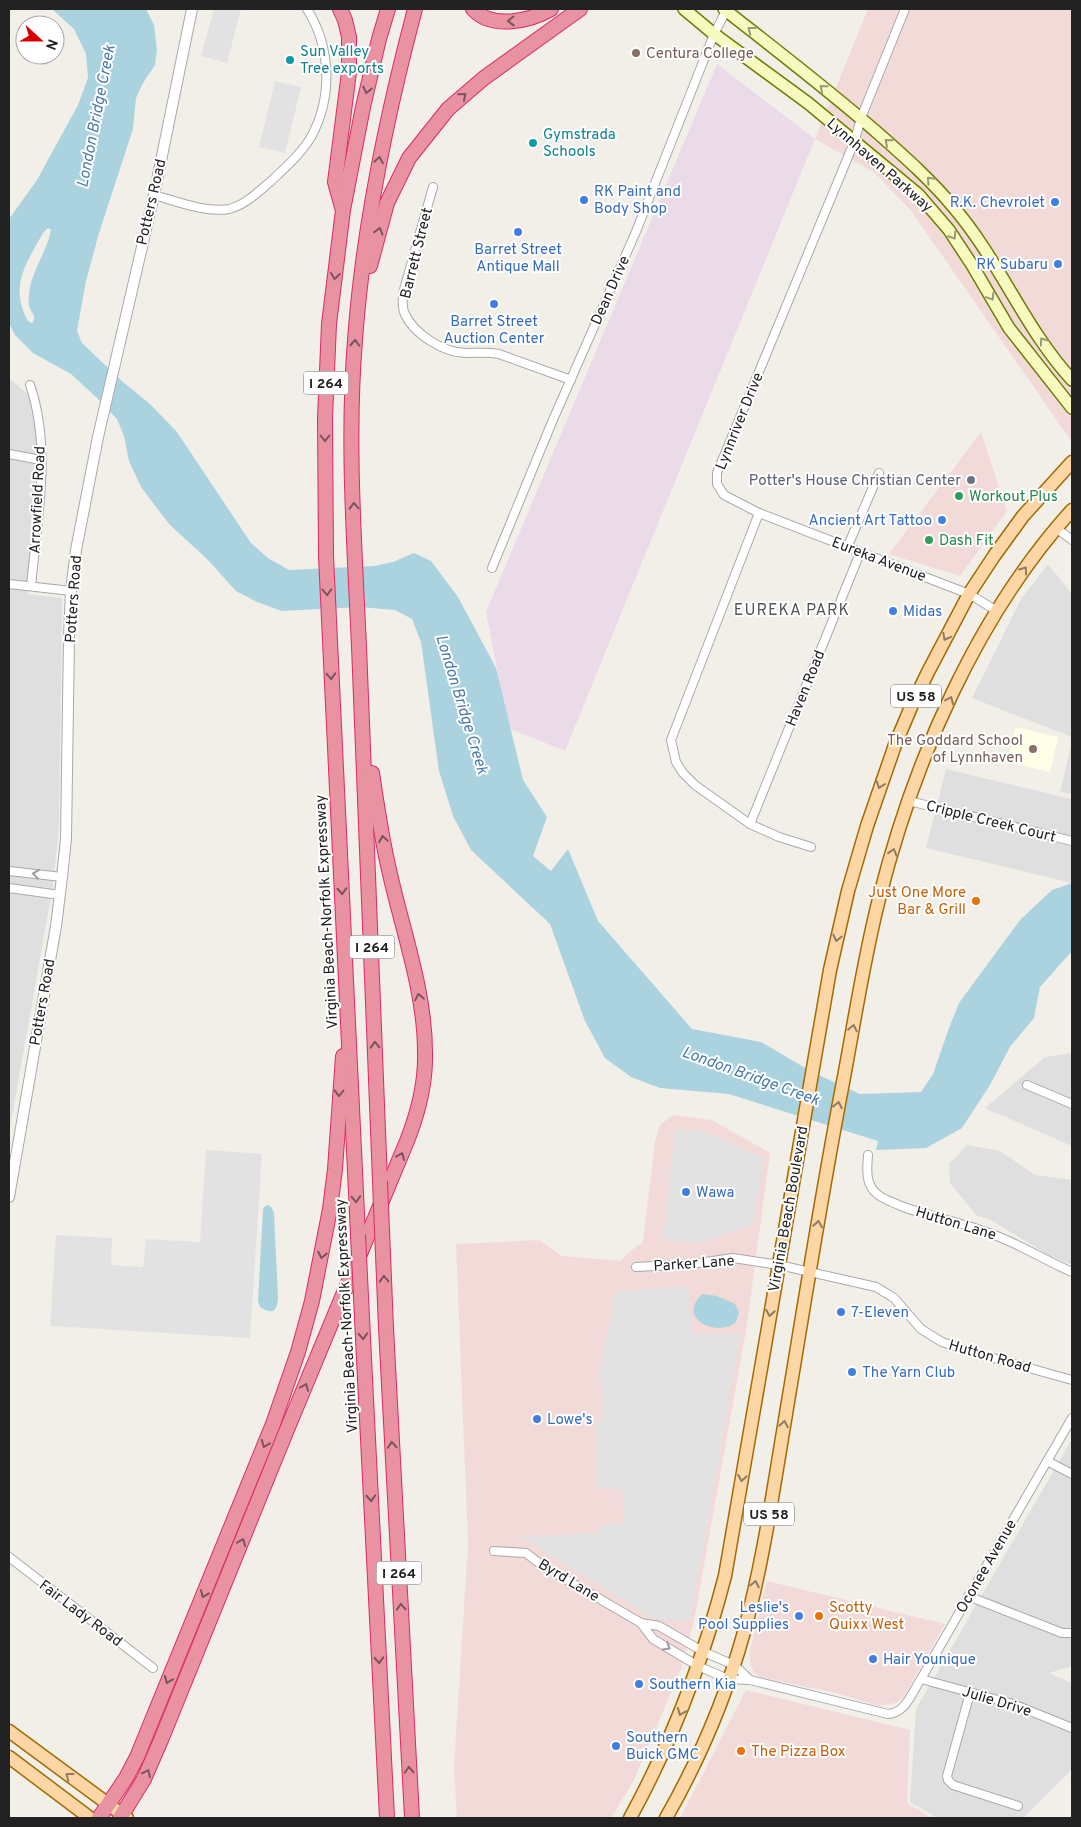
<svg xmlns="http://www.w3.org/2000/svg" width="1081" height="1827" viewBox="0 0 1081 1827" font-family="Overpass,sans-serif">
<style>
.residential{fill:#e0dfdf}
.commercial{fill:#f2dad9}
.industrial{fill:#ebdbe8}
.education{fill:#ffffe5}
.parking{fill:#e2e2e2}
.water{fill:#aad3df;fill-rule:evenodd}
.lines{fill:none;stroke-linecap:round;stroke-linejoin:round}
.minor-casing{stroke:#a9a9a9;stroke-width:10}
.tertiary-casing{stroke:#a9a9a9;stroke-width:12}
.secondary-casing{stroke:#707d05;stroke-width:14}
.primary-casing{stroke:#a06b00;stroke-width:15}
.motorway-casing{stroke:#dc2a67;stroke-width:16}
.minor{stroke:#fff;stroke-width:8}
.tertiary{stroke:#fff;stroke-width:10}
.secondary{stroke:#f7fabf;stroke-width:11}
.primary{stroke:#fcd6a4;stroke-width:12}
.motorway{stroke:#e892a2;stroke-width:14}
.motorway-bridge-casing{stroke:#dc2a67;stroke-width:16;stroke-linecap:butt}
.motorway-bridge{stroke:#e892a2;stroke-width:14}
.oneway{stroke:#7b545c}
.oneway2{stroke:#979978}
.oneway3{stroke:#8f7c63}
.oneway4{stroke:#9c9c9c}
.education-dot{fill:#8d6e63;stroke:#fff;stroke-width:2}
.culture-dot{fill:#0f9aa8;stroke:#fff;stroke-width:2}
.shop-dot{fill:#3f7fe0;stroke:#fff;stroke-width:2}
.worship-dot{fill:#6b7280;stroke:#fff;stroke-width:2}
.leisure-dot{fill:#2e9e5b;stroke:#fff;stroke-width:2}
.food-dot{fill:#e8710a;stroke:#fff;stroke-width:2}
.labels{text-anchor:middle;stroke-width:4;stroke-linejoin:round;paint-order:stroke}
.shield{fill:#fff;stroke:#646464;stroke-width:1}
.shield-label{font-size:14px;font-weight:bold;fill:#222}
.culture-label{font-size:15px;fill:#0d838f;stroke:#fff;text-anchor:start}
.education-label{font-size:15px;fill:#785e54;stroke:#fff;text-anchor:start}
.street-label{font-size:15px;fill:#222;stroke:#fff}
.shop-label{font-size:15px;fill:#366cbe;stroke:#fff;text-anchor:start}
.worship-label{font-size:15px;fill:#5b616d;stroke:#fff;text-anchor:end}
.leisure-label{font-size:15px;fill:#27864d;stroke:#fff;text-anchor:start}
.food-label{font-size:15px;fill:#c56008;stroke:#fff;text-anchor:start}
.water-label{font-size:16px;font-style:italic;fill:#4a7aab;stroke:#fff}
.neighbourhood-label{font-size:16px;letter-spacing:1px;fill:#555;stroke:#fff}
</style>
<rect width="100%" height="100%" fill="#f2efe9"/>
<g class="residential">
<path d="M9 378 32 398 37 434 36 477 27 594 62 598 59 826 53 885 9 1134Z"/>
<path d="M1048 564 1072 594V737L972 698 1021 599Z"/>
<path d="M1072 741V794L1060 792Z"/>
<path d="M946 769 1072 799V883L926 848Z"/>
<path d="M1072 1053V1146L985 1108 1045 1057Z"/>
<path d="M967 1145 1000 1151 1035 1175 1072 1180V1265L1050 1256 989 1219 977 1216 950 1183 949 1164Z"/>
<path d="M1072 1439V1666L1049 1673 1072 1683V1769L1023 1818H938L910 1802 916 1709Z"/>
</g>
<g class="commercial">
<path d="M868 9H1072V442L912 212 875 173 815 139Z"/>
<path d="M981 432 1007 511 960 576 889 554Z"/>
<path d="M673 1115 712 1120 770 1153 746 1331 694 1621 681 1669 634 1780 611 1818H457L454 1767 468 1544 456 1244 539 1240 562 1256 620 1261 632 1250 643 1242 655 1141 660 1125Z"/>
<path d="M767 1581 945 1624 903 1698 896 1703 879 1706 836 1693 760 1677 754 1673 751 1666 749 1654Z"/>
<path d="M746 1690 910 1730 907 1803 932 1818H680Z"/>
</g>
<path class="industrial" d="M717 64 815 139 565 751 508 728 486 612Z"/>
<path class="education" d="M1016 727 1058 737 1050 772 1007 762Z"/>
<g class="parking">
<path d="M214 9H241L227 63 201 56Z"/>
<path d="M275 81 301 87 285 153 259 147Z"/>
<path d="M675 1128 702 1131 764 1158 753 1224 701 1243 663 1239Z"/>
<path d="M206 1150 262 1154 250 1338 50 1326 56 1235 112 1238 111 1265 143 1267 146 1239 200 1242Z"/>
<path d="M688 1287 692 1334H741L690 1620 654 1619 521 1537 599 1533V1525L624 1523 622 1489H598L595 1420H602L600 1368 616 1291Z"/>
</g>
<g class="water">
<path d="M52 9H146L154 25 157 50 155 65 143 83 136 98 133 129 99 233 86 281 77 331 82 343 123 382 150 404 177 432 251 543 268 558 289 570 374 566 393 562 414 553 431 561 458 597 496 668 523 780 547 817 533 856 551 871 568 849 598 921 692 1029 761 1042 812 1072 860 1094 921 1092 933 1074 949 1028 959 1003 1020 920 1052 890 1072 883V951L1040 987 1034 1018 1010 1047 990 1085 962 1128 926 1148 876 1150 878 1141 729 1094 660 1088 631 1077 605 1058 585 1021 550 924 471 850 453 816 439 771 421 642 412 619 395 610 360 607 282 611 257 602 236 591 207 559 169 524 141 487 129 461 124 436 117 419 97 398 71 374 33 353 15 335 9 323V219L37 180 78 105 88 78 86 54 74 29ZM48 228 51 230C47 252 31 271 29 294 29 297 28 302 29 305 30 313 38 315 32 323L28 321C9 286 26 264 43 233Z"/>
<path d="M268 1205 272 1208 274 1213 278 1298C277 1312 272 1315 260 1307L258 1301 263 1209 265 1206Z"/>
<path d="M702 1294 717 1296 735 1304 739 1312 736 1322C717 1338 676 1319 702 1294Z"/>
</g>
<g class="lines">
<g class="minor-casing">
<g id="minor">
<path d="M433 187 403 293C403 300 402 306 404 312 413 334 445 354 468 353 479 353 488 352 499 354L571 380"/>
<path d="M154 195C176 201 205 213 229 209 245 205 258 192 270 182 284 169 301 154 311 137 333 97 331 47 307 9"/>
<path d="M30 385C52 448 37 521 31 586"/>
<path d="M9 454 41 460"/>
<path d="M759 513 969 594 997 611"/>
<path d="M1056 528 1072 540"/>
<path d="M847 548 879 473"/>
<path d="M492 568 552 422 635 234 714 34 726 11"/>
<path d="M9 584 71 591"/>
<path d="M909 801 1072 841"/>
<path d="M750 824 860 553"/>
<path d="M811 847 779 837 750 824 695 785 683 773 676 762 671 740 759 513 724 495 717 484V473L855 140 861 118 905 9"/>
<path d="M9 871 62 877"/>
<path d="M9 888 60 895"/>
<path d="M1027 1085 1072 1104"/>
<path d="M868 1155C867 1169 865 1184 877 1194 884 1200 893 1202 901 1206 930 1217 961 1222 989 1233 1018 1243 1044 1260 1072 1272"/>
<path d="M636 1267 692 1264 733 1258 779 1265 876 1287 894 1298 921 1329 942 1342 975 1353 1072 1380"/>
<path d="M1047 1461 1072 1474"/>
<path d="M494 1551 526 1553 543 1566 641 1623 659 1626 704 1652 734 1665 750 1680"/>
<path d="M9 1557 153 1668"/>
<path d="M968 1596 1062 1633H1072"/>
<path d="M641 1623 653 1639 698 1666 728 1679 750 1680 888 1714C906 1713 912 1692 921 1679L1072 1418"/>
<path d="M921 1679 1013 1704 1072 1728"/>
<path d="M970 1693 947 1776 948 1780 953 1785 1018 1806"/>
</g>
</g>
<g class="tertiary-casing">
<path id="tertiary" d="M9 1197 56 926 62 877 66 839 69 637 71 591 76 550 98 437 154 195 192 9"/>
</g>
<g class="secondary-casing">
<g id="secondary">
<path d="M684 9 714 34 808 103 919 195 949 230 972 265 1009 328 1072 408"/>
<path d="M724 9C776 50 830 91 880 135 906 158 932 181 955 209 1000 262 1025 329 1072 380"/>
</g>
</g>
<g class="primary-casing">
<g id="primary">
<path d="M9 1731 127 1818"/>
<path d="M9 1757 90 1818"/>
<path d="M630 1818C672 1741 703 1661 725 1576L830 970 848 891 867 826 895 745 911 707 928 672 969 594 994 556 1023 516 1072 462"/>
<path d="M666 1818C699 1760 726 1697 744 1632 763 1563 773 1491 785 1420 804 1306 822 1191 844 1077 855 1018 864 958 879 899 914 761 976 616 1072 510"/>
</g>
</g>
<g class="motorway-casing">
<g id="motorway">
<path d="M340 9 345 20 349 37V72L335 182 342 207"/>
<path d="M473 9C492 30 530 21 551 9"/>
<path d="M370 266 387 203 409 158 448 109 484 78 580 9"/>
<path d="M380 1181C374 1012 367 842 360 672 356 562 346 450 355 340 363 228 386 118 415 9"/>
<path d="M358 1235 326 556 325 418 329 324 343 210 363 107 379 39 388 9"/>
<path d="M386 1328 412 1818"/>
<path d="M365 1379 387 1818"/>
<path d="M99 1818 126 1778 137 1757 273 1424 298 1352 312 1301 330 1209 335 1169 343 1056"/>
<path d="M120 1818 144 1779 161 1740 286 1432 407 1141C418 1113 426 1082 425 1052 425 992 403 932 390 874 382 841 377 807 372 773"/>
</g>
</g>
<use href="#minor" class="minor"/>
<use href="#tertiary" class="tertiary"/>
<use href="#secondary" class="secondary"/>
<use href="#primary" class="primary"/>
<use href="#motorway" class="motorway"/>
<g class="motorway-bridge-casing">
<g id="motorway-bridge">
<path d="M380 1181 386 1328"/>
<path d="M358 1235 365 1379"/>
</g>
</g>
<use href="#motorway-bridge" class="motorway-bridge"/>
</g>
<defs><path id="oneway-chevron" d="M-2-3.5L2.5 0L-2 3.5" fill="none" stroke-width="1.6" stroke-linecap="round" stroke-linejoin="round" transform="scale(1.25)"/></defs>
<g class="oneway">
<use href="#oneway-chevron" transform="translate(511 21) rotate(179)"/>
<use href="#oneway-chevron" transform="translate(367 90) rotate(103)"/>
<use href="#oneway-chevron" transform="translate(463 96) rotate(-41)"/>
<use href="#oneway-chevron" transform="translate(379 160) rotate(-80)"/>
<use href="#oneway-chevron" transform="translate(379 231) rotate(-75)"/>
<use href="#oneway-chevron" transform="translate(335 276) rotate(97)"/>
<use href="#oneway-chevron" transform="translate(355 343) rotate(-87)"/>
<use href="#oneway-chevron" transform="translate(325 438) rotate(90)"/>
<use href="#oneway-chevron" transform="translate(354 506) rotate(-92)"/>
<use href="#oneway-chevron" transform="translate(327 592) rotate(88)"/>
<use href="#oneway-chevron" transform="translate(331 676) rotate(87)"/>
<use href="#oneway-chevron" transform="translate(383 839) rotate(-100)"/>
<use href="#oneway-chevron" transform="translate(342 891) rotate(87)"/>
<use href="#oneway-chevron" transform="translate(419 997) rotate(-101)"/>
<use href="#oneway-chevron" transform="translate(375 1045) rotate(-92)"/>
<use href="#oneway-chevron" transform="translate(339 1093) rotate(92)"/>
<use href="#oneway-chevron" transform="translate(401 1156) rotate(-67)"/>
<use href="#oneway-chevron" transform="translate(356 1199) rotate(87)"/>
<use href="#oneway-chevron" transform="translate(322 1255) rotate(102)"/>
<use href="#oneway-chevron" transform="translate(384 1279) rotate(-92)"/>
<use href="#oneway-chevron" transform="translate(363 1336) rotate(87)"/>
<use href="#oneway-chevron" transform="translate(305 1387) rotate(-67)"/>
<use href="#oneway-chevron" transform="translate(265 1444) rotate(112)"/>
<use href="#oneway-chevron" transform="translate(392 1445) rotate(-93)"/>
<use href="#oneway-chevron" transform="translate(371 1498) rotate(87)"/>
<use href="#oneway-chevron" transform="translate(242 1542) rotate(-68)"/>
<use href="#oneway-chevron" transform="translate(204 1594) rotate(112)"/>
<use href="#oneway-chevron" transform="translate(401 1607) rotate(-93)"/>
<use href="#oneway-chevron" transform="translate(379 1660) rotate(87)"/>
<use href="#oneway-chevron" transform="translate(168 1680) rotate(112)"/>
<use href="#oneway-chevron" transform="translate(409 1770) rotate(-93)"/>
<use href="#oneway-chevron" transform="translate(147 1773) rotate(-65)"/>
</g>
<g class="oneway2">
<use href="#oneway-chevron" transform="translate(751 30) rotate(-142)"/>
<use href="#oneway-chevron" transform="translate(823 88) rotate(-141)"/>
<use href="#oneway-chevron" transform="translate(888 142) rotate(-139)"/>
<use href="#oneway-chevron" transform="translate(930 180) rotate(-133)"/>
<use href="#oneway-chevron" transform="translate(953 236) rotate(57)"/>
<use href="#oneway-chevron" transform="translate(991 297) rotate(59)"/>
<use href="#oneway-chevron" transform="translate(1043 341) rotate(-125)"/>
</g>
<g class="oneway3">
<use href="#oneway-chevron" transform="translate(1024 570) rotate(-54)"/>
<use href="#oneway-chevron" transform="translate(946 637) rotate(118)"/>
<use href="#oneway-chevron" transform="translate(950 700) rotate(-65)"/>
<use href="#oneway-chevron" transform="translate(880 785) rotate(110)"/>
<use href="#oneway-chevron" transform="translate(893 852) rotate(-73)"/>
<use href="#oneway-chevron" transform="translate(837 938) rotate(103)"/>
<use href="#oneway-chevron" transform="translate(853 1028) rotate(-78)"/>
<use href="#oneway-chevron" transform="translate(838 1105) rotate(-79)"/>
<use href="#oneway-chevron" transform="translate(818 1224) rotate(-81)"/>
<use href="#oneway-chevron" transform="translate(770 1313) rotate(99)"/>
<use href="#oneway-chevron" transform="translate(784 1424) rotate(-80)"/>
<use href="#oneway-chevron" transform="translate(742 1478) rotate(100)"/>
<use href="#oneway-chevron" transform="translate(755 1584) rotate(-78)"/>
<use href="#oneway-chevron" transform="translate(681 1712) rotate(112)"/>
<use href="#oneway-chevron" transform="translate(69 1776) rotate(-143)"/>
</g>
<g class="oneway4">
<use href="#oneway-chevron" transform="translate(36 874) rotate(-173)"/>
<use href="#oneway-chevron" transform="translate(667 1647) rotate(31)"/>
</g>
<g class="education-dot">
<circle cx="636" cy="53" r="5"/>
<circle cx="1033" cy="749" r="5"/>
</g>
<g class="culture-dot">
<circle cx="290" cy="60" r="5"/>
<circle cx="533" cy="143" r="5"/>
</g>
<g class="shop-dot">
<circle cx="584" cy="200" r="5"/>
<circle cx="1055" cy="202" r="5"/>
<circle cx="518" cy="232" r="5"/>
<circle cx="1058" cy="264" r="5"/>
<circle cx="494" cy="304" r="5"/>
<circle cx="942" cy="520" r="5"/>
<circle cx="893" cy="611" r="5"/>
<circle cx="686" cy="1192" r="5"/>
<circle cx="841" cy="1312" r="5"/>
<circle cx="852" cy="1372" r="5"/>
<circle cx="537" cy="1419" r="5"/>
<circle cx="799" cy="1616" r="5"/>
<circle cx="873" cy="1659" r="5"/>
<circle cx="639" cy="1684" r="5"/>
<circle cx="616" cy="1746" r="5"/>
</g>
<circle class="worship-dot" cx="971" cy="480" r="5"/>
<g class="leisure-dot">
<circle cx="959" cy="496" r="5"/>
<circle cx="929" cy="540" r="5"/>
</g>
<g class="food-dot">
<circle cx="976" cy="901" r="5"/>
<circle cx="819" cy="1616" r="5"/>
<circle cx="741" cy="1751" r="5"/>
</g>
<g class="labels">
<g class="shield">
<rect x="303.5" y="371.5" width="45" height="23" rx="4"/>
<rect x="891" y="684.5" width="50" height="23" rx="4"/>
<rect x="349.5" y="935.5" width="45" height="23" rx="4"/>
<rect x="744" y="1502.5" width="50" height="23" rx="4"/>
<rect x="376.5" y="1561.5" width="45" height="23" rx="4"/>
</g>
<g class="shield-label">
<text x="326" y="388">I 264</text>
<text x="916" y="701">US 58</text>
<text x="372" y="952">I 264</text>
<text x="769" y="1519">US 58</text>
<text x="399" y="1578">I 264</text>
</g>
<g class="culture-label">
<text x="300" y="56">Sun Valley<tspan x="300" dy="17">Tree exports</tspan></text>
<text x="543" y="139">Gymstrada<tspan x="543" dy="17">Schools</tspan></text>
</g>
<g class="education-label">
<text x="646" y="58">Centura College</text>
<text x="1023" y="745" text-anchor="end">The Goddard School<tspan x="1023" dy="17">of Lynnhaven</tspan></text>
</g>
<g class="street-label">
<text transform="translate(880 165) rotate(41)" y="5">Lynnhaven Parkway</text>
<text transform="translate(151 202) rotate(-77)" y="5">Potters Road</text>
<text transform="translate(416 253) rotate(-76)" y="5">Barrett Street</text>
<text transform="translate(610 290) rotate(-66)" y="5">Dean Drive</text>
<text transform="translate(739 421) rotate(-68)" y="5">Lynnriver Drive</text>
<text transform="translate(37 500) rotate(-87)" y="5">Arrowfield Road</text>
<text transform="translate(879 559) rotate(21)" y="5">Eureka Avenue</text>
<text transform="translate(73 599) rotate(-86)" y="5">Potters Road</text>
<text transform="translate(805 688) rotate(-68)" y="5">Haven Road</text>
<text transform="translate(991 821) rotate(14)" y="5">Cripple Creek Court</text>
<text transform="translate(326 912) rotate(-93)" y="5">Virginia Beach-Norfolk Expressway</text>
<text transform="translate(42 1002) rotate(-80)" y="5">Potters Road</text>
<text transform="translate(788 1209) rotate(-80)" y="5">Virginia Beach Boulevard</text>
<text transform="translate(956 1223) rotate(17)" y="5">Hutton Lane</text>
<text transform="translate(694 1263) rotate(-4)" y="5">Parker Lane</text>
<text transform="translate(346 1316) rotate(-93)" y="5">Virginia Beach-Norfolk Expressway</text>
<text transform="translate(990 1356) rotate(16)" y="5">Hutton Road</text>
<text transform="translate(986 1566) rotate(-60)" y="5">Oconee Avenue</text>
<text transform="translate(569 1580) rotate(31)" y="5">Byrd Lane</text>
<text transform="translate(81 1613) rotate(37)" y="5">Fair Lady Road</text>
<text transform="translate(997 1701) rotate(17)" y="5">Julie Drive</text>
</g>
<g class="shop-label">
<text x="594" y="196">RK Paint and<tspan x="594" dy="17">Body Shop</tspan></text>
<text x="1045" y="207" text-anchor="end">R.K. Chevrolet</text>
<text x="518" y="254" text-anchor="middle">Barret Street<tspan x="518" dy="17">Antique Mall</tspan></text>
<text x="1048" y="269" text-anchor="end">RK Subaru</text>
<text x="494" y="326" text-anchor="middle">Barret Street<tspan x="494" dy="17">Auction Center</tspan></text>
<text x="932" y="525" text-anchor="end">Ancient Art Tattoo</text>
<text x="903" y="616">Midas</text>
<text x="696" y="1197">Wawa</text>
<text x="851" y="1317">7-Eleven</text>
<text x="862" y="1377">The Yarn Club</text>
<text x="547" y="1424">Lowe's</text>
<text x="789" y="1612" text-anchor="end">Leslie's<tspan x="789" dy="17">Pool Supplies</tspan></text>
<text x="883" y="1664">Hair Younique</text>
<text x="649" y="1689">Southern Kia</text>
<text x="626" y="1742">Southern<tspan x="626" dy="17">Buick GMC</tspan></text>
</g>
<g class="worship-label">
<text x="961" y="485">Potter's House Christian Center</text>
</g>
<g class="leisure-label">
<text x="969" y="501">Workout Plus</text>
<text x="939" y="545">Dash Fit</text>
</g>
<g class="food-label">
<text x="966" y="897" text-anchor="end">Just One More<tspan x="966" dy="17">Bar &amp; Grill</tspan></text>
<text x="829" y="1612">Scotty<tspan x="829" dy="17">Quixx West</tspan></text>
<text x="751" y="1756">The Pizza Box</text>
</g>
<g class="water-label">
<text transform="translate(95 116) rotate(-79)" y="6">London Bridge Creek</text>
<text transform="translate(463 704) rotate(73)" y="6">London Bridge Creek</text>
<text transform="translate(751 1075) rotate(20)" y="6">London Bridge Creek</text>
</g>
<g class="neighbourhood-label">
<text x="792" y="615">EUREKA PARK</text>
</g>
</g>
<rect width="1081" height="1827" fill="none" stroke="#222222" stroke-width="20"/>
<g transform="translate(40 40) rotate(111)"><circle r="24" fill="#ffffff" stroke="#a7a7a7"/>
<path d="M0-4L9 19L0 12L-9 19Z" fill="#d40000"/>
<text y="-8" font-size="14" font-weight="bold" text-anchor="middle" fill="#222222">N</text>
</g>
</svg>
